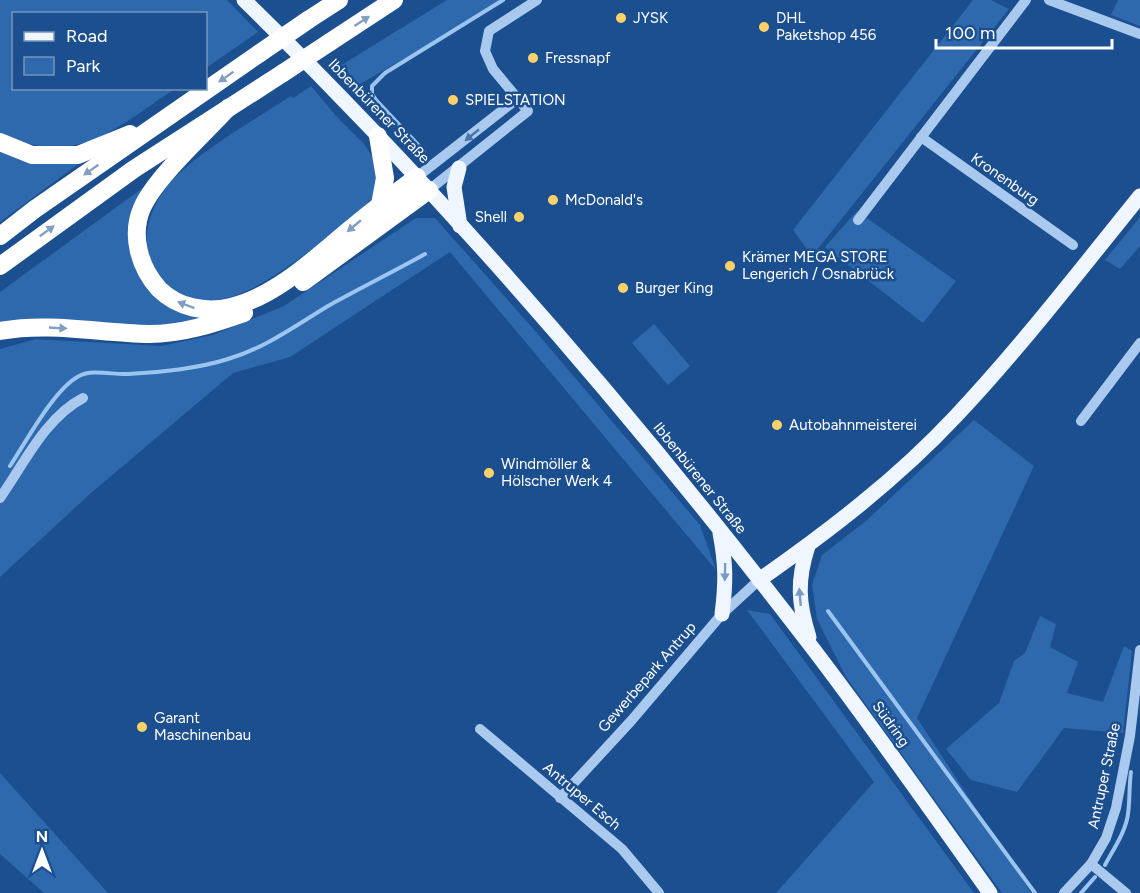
<svg xmlns="http://www.w3.org/2000/svg" width="1140" height="893" viewBox="0 0 1140 893" font-family="Figtree,sans-serif">
<style>
.green{fill:#2e69ad}
.lines{fill:none;stroke-linecap:round;stroke-linejoin:round}
.stream{stroke:#9cc4f0;stroke-width:4}
.minor{stroke:#a9c9ee;stroke-width:10}
.major{stroke:#f0f6ff;stroke-width:15}
.highway{stroke:#fff;stroke-width:18}
.highway-bridge{stroke:#fff;stroke-width:18}
.oneway{fill:#829ec1}
.oneway2{fill:#4674ac}
.oneway3{fill:#7b9ac1}
.poi-dot{fill:#ffd166;stroke:#1b4f8f;stroke-width:2}
.labels{text-anchor:middle;stroke-width:5;stroke-linejoin:round;paint-order:stroke}
.poi-label{font-size:15px;fill:#fff;stroke:#1b4f8f;text-anchor:start}
.street-label{font-size:15px;fill:#fff;stroke:#1b4f8f}
</style>
<rect width="100%" height="100%" fill="#1b4f8f"/>
<g class="green">
<path d="M0 0H227L258 32 206 68V14H14V88L175 89C111 130 80 168 0 134Z"/>
<path d="M447 0H506L353 88 335 69Z"/>
<path d="M973 0H991L1009 9 812 256 793 230Z"/>
<path d="M1118 0H1140V26L1111 15Z"/>
<path d="M311 86 337 117 364 144 372 156 378 169 374 197C350 221 322 243 293 263 248 294 189 330 153 264 140 240 149 213 163 192 186 158 256 119 291 96L293 98Z"/>
<path d="M0 148 85 159 0 222Z"/>
<path d="M151 182 143 199 142 272 214 314 194 325 0 328V292Z"/>
<path d="M857 211 956 281 923 323 825 247Z"/>
<path d="M1140 217V246L1120 269 1105 260Z"/>
<path d="M416 218H435L537 333 700 525 716 570 450 252 290 357 233 373 91 493 0 577V349L36 339 161 346 213 335 284 306Z"/>
<path d="M654 324 690 366 668 385 632 343Z"/>
<path d="M974 420 1034 466 917 718 1031 893H1002L846 677 817 619 812 585 822 555 867 520Z"/>
<path d="M747 610 770 614 974 893H776L874 782Z"/>
<path d="M1040 616 1056 624 1050 647 1078 662 1067 693 1103 702 1124 646 1132 651 1123 733 1064 728 1017 792 971 780 946 749 999 703 1014 661 1025 653Z"/>
<path d="M0 773 108 893H44L0 854Z"/>
</g>
<g class="lines">
<g class="stream">
<path d="M424 151 376 100 372 94V86L385 73 503 0"/>
<path d="M10 466C26 442 54 389 79 376 92 369 114 375 128 374 158 373 200 368 228 359 265 348 295 326 328 306 360 288 393 272 425 254"/>
<path d="M828 611 1035 893"/>
<path d="M1105 865C1113 850 1126 831 1128 814 1130 800 1129 786 1131 772"/>
<path d="M1081 893 1095 877"/>
</g>
<g class="minor">
<path d="M1049 0 1140 34"/>
<path d="M921 137 1073 245"/>
<path d="M417 177 517 99"/>
<path d="M429 190 528 111 493 69 485 51 489 31 537 0"/>
<path d="M858 220 1026 0"/>
<path d="M1081 421 1140 343"/>
<path d="M0 498C24 464 45 418 83 398"/>
<path d="M480 729 622 849 659 893"/>
<path d="M560 798 631 721 722 614 759 580"/>
<path d="M1091 864 1126 893"/>
<path d="M1064 893 1091 864 1106 838 1116 808 1130 736 1140 650"/>
</g>
<g class="major">
<path d="M244 0C449 200 637 419 811 646 873 727 931 810 990 893"/>
<path d="M459 168 454 187 460 226"/>
<path d="M720 533C726 564 726 583 722 614"/>
<path d="M808 546C797 580 798 603 809 637"/>
<path d="M759 580C829 531 897 479 955 417 1021 347 1080 270 1140 196"/>
</g>
<g class="highway">
<path d="M308 20 339 0"/>
<path d="M330 42 394 0"/>
<path d="M228 108C204 134 155 178 142 208 130 236 140 268 159 289 178 308 206 313 231 307 274 297 316 258 349 230 371 212 394 194 417 177"/>
<path d="M378 136 385 178 380 205"/>
<path d="M0 142 32 155H78L130 134"/>
<path d="M0 236 35 209 260 53"/>
<path d="M0 266 134 169 283 73"/>
<path d="M303 282 429 190"/>
<path d="M0 331C49 322 99 333 149 334 182 334 213 324 244 313"/>
</g>
<g class="highway-bridge">
<path d="M260 53 308 20"/>
<path d="M283 73 330 42"/>
</g>
</g>
<defs><path id="oneway-solid" d="M-6-.8H1V-3.2L6.5 0L1 3.2V.8H-6Z" transform="scale(1.5)"/></defs>
<g class="oneway">
<use href="#oneway-solid" transform="translate(362 21) rotate(-33)"/>
<use href="#oneway-solid" transform="translate(226 77) rotate(145)"/>
<use href="#oneway-solid" transform="translate(91 170) rotate(145)"/>
<use href="#oneway-solid" transform="translate(354 226) rotate(140)"/>
<use href="#oneway-solid" transform="translate(47 231) rotate(-36)"/>
<use href="#oneway-solid" transform="translate(186 305) rotate(-159)"/>
<use href="#oneway-solid" transform="translate(58 328) rotate(3)"/>
</g>
<use class="oneway2" href="#oneway-solid" transform="translate(472 135) rotate(141)"/>
<g class="oneway3">
<use href="#oneway-solid" transform="translate(725 572) rotate(91)"/>
<use href="#oneway-solid" transform="translate(800 597) rotate(-95)"/>
</g>
<g class="poi-dot">
<circle cx="621" cy="18" r="6"/>
<circle cx="764" cy="27" r="6"/>
<circle cx="533" cy="58" r="6"/>
<circle cx="453" cy="100" r="6"/>
<circle cx="553" cy="200" r="6"/>
<circle cx="519" cy="217" r="6"/>
<circle cx="730" cy="266" r="6"/>
<circle cx="623" cy="288" r="6"/>
<circle cx="777" cy="425" r="6"/>
<circle cx="489" cy="473" r="6"/>
<circle cx="142" cy="727" r="6"/>
</g>
<g class="labels">
<g class="poi-label">
<text x="633" y="23">JYSK</text>
<text x="776" y="23">DHL<tspan x="776" dy="17">Paketshop 456</tspan></text>
<text x="545" y="63">Fressnapf</text>
<text x="465" y="105">SPIELSTATION</text>
<text x="565" y="205">McDonald's</text>
<text x="507" y="222" text-anchor="end">Shell</text>
<text x="742" y="262">Krämer MEGA STORE<tspan x="742" dy="17">Lengerich / Osnabrück</tspan></text>
<text x="635" y="293">Burger King</text>
<text x="789" y="430">Autobahnmeisterei</text>
<text x="501" y="469">Windmöller &amp;<tspan x="501" dy="17">Hölscher Werk 4</tspan></text>
<text x="154" y="723">Garant<tspan x="154" dy="17">Maschinenbau</tspan></text>
</g>
<g class="street-label">
<text transform="translate(379 111) rotate(46)" y="5">Ibbenbürener Straße</text>
<text transform="translate(1005 179) rotate(35)" y="5">Kronenburg</text>
<text transform="translate(700 478) rotate(51)" y="5">Ibbenbürener Straße</text>
<text transform="translate(647 677) rotate(-49)" y="5">Gewerbepark Antrup</text>
<text transform="translate(891 724) rotate(54)" y="5">Südring</text>
<text transform="translate(1104 776) rotate(-78)" y="5">Antruper Straße</text>
<text transform="translate(582 796) rotate(40)" y="5">Antruper Esch</text>
</g>
</g>
<rect x="12" y="12" width="195" height="78" fill="#1b4f8f" stroke="#7695bc" stroke-width="1.5"/>
<rect x="24" y="32" width="30" height="9" fill="#f0f6ff" stroke="#7695bc" stroke-width="1.5"/>
<text x="66" y="42" font-size="18" fill="#ffffff">Road</text>
<rect x="24" y="57" width="30" height="18" fill="#2e69ad" stroke="#7695bc" stroke-width="1.5"/>
<text x="66" y="72" font-size="18" fill="#ffffff">Park</text>
<g transform="translate(42 851)" stroke="#1b4f8f" stroke-width="4.5" paint-order="stroke">
<path d="M0-4.5L10 22L0 15L-10 22Z" fill="#ffffff"/>
<text y="-9" font-size="16" font-weight="bold" text-anchor="middle" fill="#ffffff">N</text>
</g>
<path d="M936 39v9h176v-9" fill="none" stroke="#ffffff" stroke-width="3"/>
<text x="945" y="39" font-size="18" fill="#ffffff" stroke="#1b4f8f" stroke-width="4.5" paint-order="stroke">100 m</text>
</svg>
